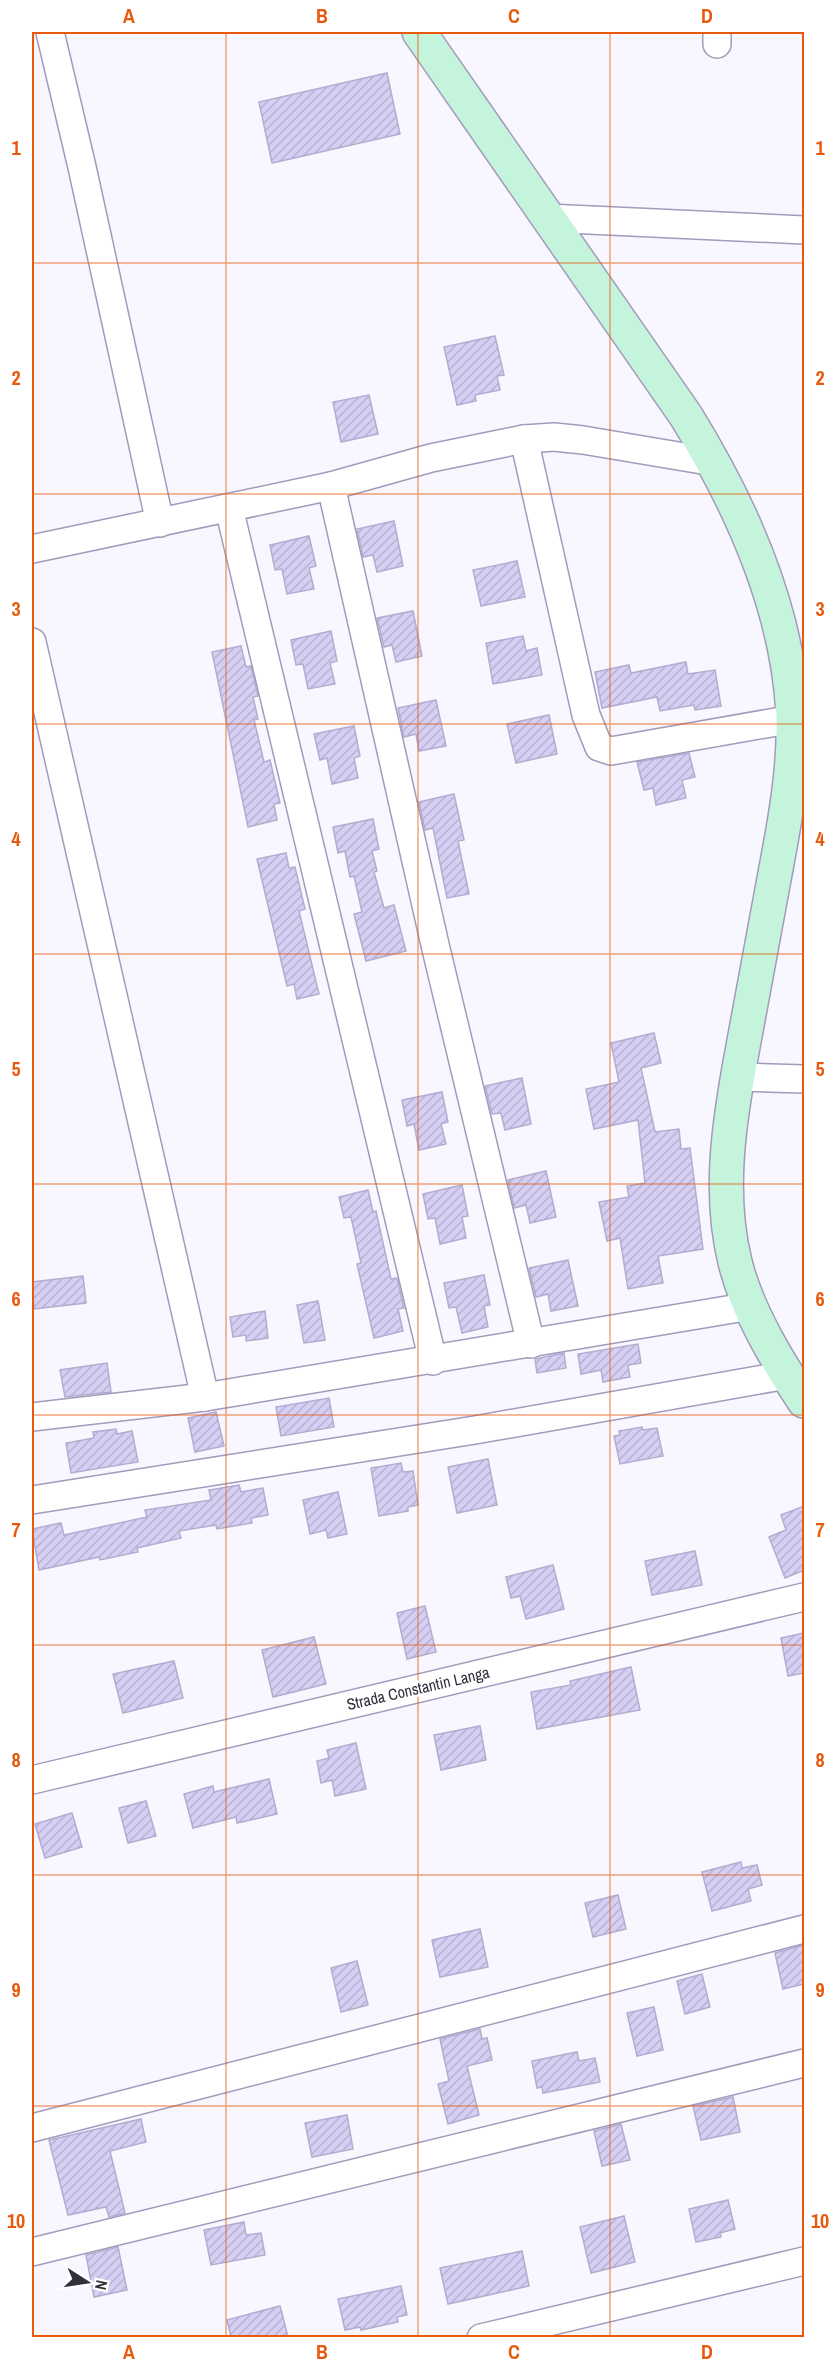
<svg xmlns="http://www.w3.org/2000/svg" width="836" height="2369" viewBox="0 0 836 2369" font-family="'Archivo Narrow',sans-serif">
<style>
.building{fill:url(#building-hatch);stroke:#b2add0;stroke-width:1.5}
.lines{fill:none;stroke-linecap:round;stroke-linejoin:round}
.street-casing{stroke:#a39abc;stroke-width:30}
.secondary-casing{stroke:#a39abc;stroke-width:36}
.street{stroke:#fff;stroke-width:27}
.secondary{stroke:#c4f5dc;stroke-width:33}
.grid{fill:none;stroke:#e8590c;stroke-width:1.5;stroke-opacity:0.55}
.labels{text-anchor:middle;stroke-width:5;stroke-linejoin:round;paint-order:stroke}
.street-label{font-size:16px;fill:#322e3c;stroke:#fff}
.neatline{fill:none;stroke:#e8590c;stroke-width:2}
.grid-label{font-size:20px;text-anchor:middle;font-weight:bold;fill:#e8590c}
</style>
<defs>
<pattern id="building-hatch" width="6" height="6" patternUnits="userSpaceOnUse" patternTransform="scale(1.5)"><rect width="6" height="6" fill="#d5cff3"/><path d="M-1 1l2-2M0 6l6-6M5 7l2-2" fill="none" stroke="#b7b2d1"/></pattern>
</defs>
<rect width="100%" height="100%" fill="#f8f6fe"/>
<g class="building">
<path d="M387 73 400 134 272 163 259 102Z"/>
<path d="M495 336 504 375 497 376 500 390 475 395 476 401 457 405 444 347Z"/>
<path d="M369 395 378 434 341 442 333 402Z"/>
<path d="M394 521 403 566 377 572 373 555 363 557 357 529Z"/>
<path d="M309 536 316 566 309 568 314 589 287 594 282 569 275 570 270 545Z"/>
<path d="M517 561 525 597 481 606 473 570Z"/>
<path d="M413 611 422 656 396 662 392 645 384 647 377 618Z"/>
<path d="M331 631 337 661 330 663 335 684 308 689 303 664 296 665 291 640Z"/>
<path d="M523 636 526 651 537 648 542 675 493 684 486 643Z"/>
<path d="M241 646 246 667 251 666 258 696 253 697 258 719 254 720 264 762 270 760 280 803 274 804 277 820 248 827 212 652Z"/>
<path d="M686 662 688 674 715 670 721 706 695 710 694 705 660 711 657 697 602 708 595 672 629 665 631 673Z"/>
<path d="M436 700 446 746 419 751 416 734 404 737 398 708Z"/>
<path d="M549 715 557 754 516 763 507 724Z"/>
<path d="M354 726 360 756 354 758 358 778 332 784 327 758 320 760 314 734Z"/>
<path d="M689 753 695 777 682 780 686 798 656 805 653 788 644 790 637 762Z"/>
<path d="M454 794 464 840 458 841 469 894 447 898 433 828 425 830 419 802Z"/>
<path d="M373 819 379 849 372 851 377 871 374 872 384 908 394 905 406 951 366 961 354 914 362 912 354 876 350 877 345 851 338 853 333 827Z"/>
<path d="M286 853 289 868 295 867 305 909 299 911 319 994 297 999 294 984 287 986 257 859Z"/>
<path d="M654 1033 661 1063 641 1068 655 1132 679 1129 681 1149 690 1148 703 1249 658 1256 663 1283 628 1289 620 1238 607 1241 599 1202 629 1197 627 1186 645 1183 638 1120 594 1129 586 1089 619 1082 611 1043Z"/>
<path d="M522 1078 531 1124 505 1130 501 1113 492 1114 485 1086Z"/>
<path d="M442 1092 448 1122 441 1124 446 1144 419 1150 414 1124 407 1126 402 1100Z"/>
<path d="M546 1171 556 1217 530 1223 526 1205 514 1208 508 1180Z"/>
<path d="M462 1185 468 1216 462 1217 466 1238 440 1244 435 1218 428 1219 423 1194Z"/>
<path d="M368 1190 373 1212 376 1211 391 1279 397 1278 404 1308 398 1309 403 1331 374 1338 357 1264 361 1263 351 1217 344 1218 339 1197Z"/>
<path d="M568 1260 578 1306 551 1311 548 1294 536 1297 529 1268Z"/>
<path d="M484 1275 490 1305 484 1306 488 1327 462 1333 456 1307 449 1308 444 1283Z"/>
<path d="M83 1276 86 1303 34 1309 32 1282Z"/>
<path d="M318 1301 325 1340 304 1343 297 1305Z"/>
<path d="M265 1311 268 1338 246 1341V1335L233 1337 230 1317Z"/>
<path d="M638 1344 641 1363 628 1365 630 1377 603 1382 601 1370 581 1374 578 1354Z"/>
<path d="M564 1353 566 1368 537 1373 535 1359Z"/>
<path d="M107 1363 111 1392 65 1397 60 1370Z"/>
<path d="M329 1398 334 1427 281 1436 276 1407Z"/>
<path d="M216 1412 224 1446 195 1452 188 1418Z"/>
<path d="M642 1427 643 1430 657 1428 663 1456 620 1464 614 1436 620 1435 619 1431Z"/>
<path d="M116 1429 117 1434 132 1431 138 1462 71 1473 66 1443 94 1438 93 1432Z"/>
<path d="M488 1459 497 1505 457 1513 448 1467Z"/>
<path d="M401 1463 403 1472 413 1471 418 1505 408 1507V1511L379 1516 371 1468Z"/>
<path d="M239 1485 241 1492 263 1488 268 1515 251 1518 252 1523 217 1529 216 1525 179 1531 181 1538 137 1548 138 1552 100 1560 99 1557 39 1570 32 1529 61 1523 64 1535 147 1517 145 1510 211 1500 209 1490Z"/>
<path d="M338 1492 347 1534 328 1538 326 1530 310 1534 303 1500Z"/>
<path d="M804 1506V1573L802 1571 785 1578 769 1537 786 1530 781 1515Z"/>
<path d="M695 1551 702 1585 652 1595 645 1561Z"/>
<path d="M553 1565 564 1609 526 1619 520 1596 511 1598 506 1577Z"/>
<path d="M425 1606 436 1652 407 1659 397 1613Z"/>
<path d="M804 1633V1673L788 1676 781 1638Z"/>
<path d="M314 1637 326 1684 273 1697 262 1650Z"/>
<path d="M174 1661 183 1698 123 1713 113 1674Z"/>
<path d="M631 1667 640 1710 537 1729 531 1692 571 1685 570 1681Z"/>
<path d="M480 1726 486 1760 441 1770 434 1735Z"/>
<path d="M356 1743 366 1789 335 1796 332 1780 321 1783 317 1761 329 1758 327 1750Z"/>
<path d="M269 1779 277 1814 237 1823 236 1817 193 1828 184 1794 213 1786 214 1792Z"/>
<path d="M146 1801 156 1836 128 1843 119 1808Z"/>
<path d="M72 1813 82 1847 45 1858 35 1824Z"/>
<path d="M741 1862 742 1868 757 1865 762 1885 748 1889 751 1901 712 1911 702 1872Z"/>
<path d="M618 1895 626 1929 593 1937 585 1903Z"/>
<path d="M480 1929 488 1967 440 1977 432 1940Z"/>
<path d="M804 1945V1984L783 1989 775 1953Z"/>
<path d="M357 1961 368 2005 341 2012 331 1968Z"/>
<path d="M702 1974 710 2007 685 2014 677 1981Z"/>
<path d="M654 2007 663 2050 637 2056 627 2013Z"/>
<path d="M480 2029 482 2039 487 2038 492 2060 467 2066 479 2115 448 2124 438 2084 449 2081 440 2039Z"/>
<path d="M577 2052 579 2061 595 2058 600 2082 543 2093 542 2087 537 2088 532 2061Z"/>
<path d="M733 2097 740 2132 701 2140 693 2106Z"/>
<path d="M347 2115 353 2149 312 2157 305 2123Z"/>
<path d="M141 2119 146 2142 110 2151 125 2213 109 2217 106 2207 68 2215 49 2140Z"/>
<path d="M621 2124 630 2160 602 2166 594 2131Z"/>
<path d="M728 2200 735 2229 720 2233 721 2237 696 2242 689 2209Z"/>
<path d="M624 2216 635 2262 591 2273 580 2227Z"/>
<path d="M244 2222 246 2235 261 2233 265 2255 211 2265 204 2230Z"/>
<path d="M118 2247 127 2290 94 2297 86 2255Z"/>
<path d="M522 2251 529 2286 448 2304 440 2268Z"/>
<path d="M401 2286 407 2315 397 2317 398 2322 361 2330 360 2327 345 2330 338 2299Z"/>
<path d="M280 2306 288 2337H231L227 2320Z"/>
</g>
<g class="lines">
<g class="street-casing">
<g id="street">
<path d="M50 32 82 167 160 523"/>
<path d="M717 32V44"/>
<path d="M547 218 804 230"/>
<path d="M524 439 586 715 599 747 611 751 793 719"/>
<path d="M331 486 436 949 531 1344"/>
<path d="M229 508 433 1361"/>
<path d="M32 549 331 486 431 458 524 439 554 437 583 440 714 462"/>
<path d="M32 642 205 1397"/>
<path d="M737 1077 804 1079"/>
<path d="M32 1417 205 1397 751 1306"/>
<path d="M32 1500 475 1430 787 1375"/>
<path d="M32 1780 804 1597"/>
<path d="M32 2128 804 1929"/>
<path d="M32 2252 804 2063"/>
<path d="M481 2338 804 2261"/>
</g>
</g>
<g class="secondary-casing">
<path id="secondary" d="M419 32 686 416C741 505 788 609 793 715 795 770 784 826 774 879 763 937 752 995 742 1052 729 1122 718 1193 735 1262 747 1311 777 1360 804 1401"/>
</g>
<use href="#street" class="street"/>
<use href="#secondary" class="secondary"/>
</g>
<path class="grid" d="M226 32V2338M418 32V2338M610 32V2338M32 263H804M32 494H804M32 724H804M32 954H804M32 1184H804M32 1415H804M32 1645H804M32 1875H804M32 2106H804"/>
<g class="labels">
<g class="street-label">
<text transform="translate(418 1688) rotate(-13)" y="6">Strada Constantin Langa</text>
</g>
</g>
<rect width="836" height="2369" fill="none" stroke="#ffffff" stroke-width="66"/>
<g transform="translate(87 2282) rotate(102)" stroke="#ffffff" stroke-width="4.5" paint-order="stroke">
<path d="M0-4.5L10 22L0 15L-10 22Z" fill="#322e3c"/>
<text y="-9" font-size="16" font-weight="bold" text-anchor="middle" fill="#322e3c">N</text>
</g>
<rect x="33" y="33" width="770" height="2303" class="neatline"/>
<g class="grid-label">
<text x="129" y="23">A</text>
<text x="322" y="23">B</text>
<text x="514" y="23">C</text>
<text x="707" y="23">D</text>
<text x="16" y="155">1</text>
<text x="820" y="155">1</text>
<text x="16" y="385">2</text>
<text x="820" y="385">2</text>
<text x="16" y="616">3</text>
<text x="820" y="616">3</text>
<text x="16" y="846">4</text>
<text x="820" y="846">4</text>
<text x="16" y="1076">5</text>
<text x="820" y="1076">5</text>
<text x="16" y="1306">6</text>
<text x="820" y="1306">6</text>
<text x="16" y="1537">7</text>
<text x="820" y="1537">7</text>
<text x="16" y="1767">8</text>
<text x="820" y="1767">8</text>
<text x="16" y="1997">9</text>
<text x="820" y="1997">9</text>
<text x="16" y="2228">10</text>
<text x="820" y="2228">10</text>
<text x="129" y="2359">A</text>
<text x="322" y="2359">B</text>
<text x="514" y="2359">C</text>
<text x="707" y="2359">D</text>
</g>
</svg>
